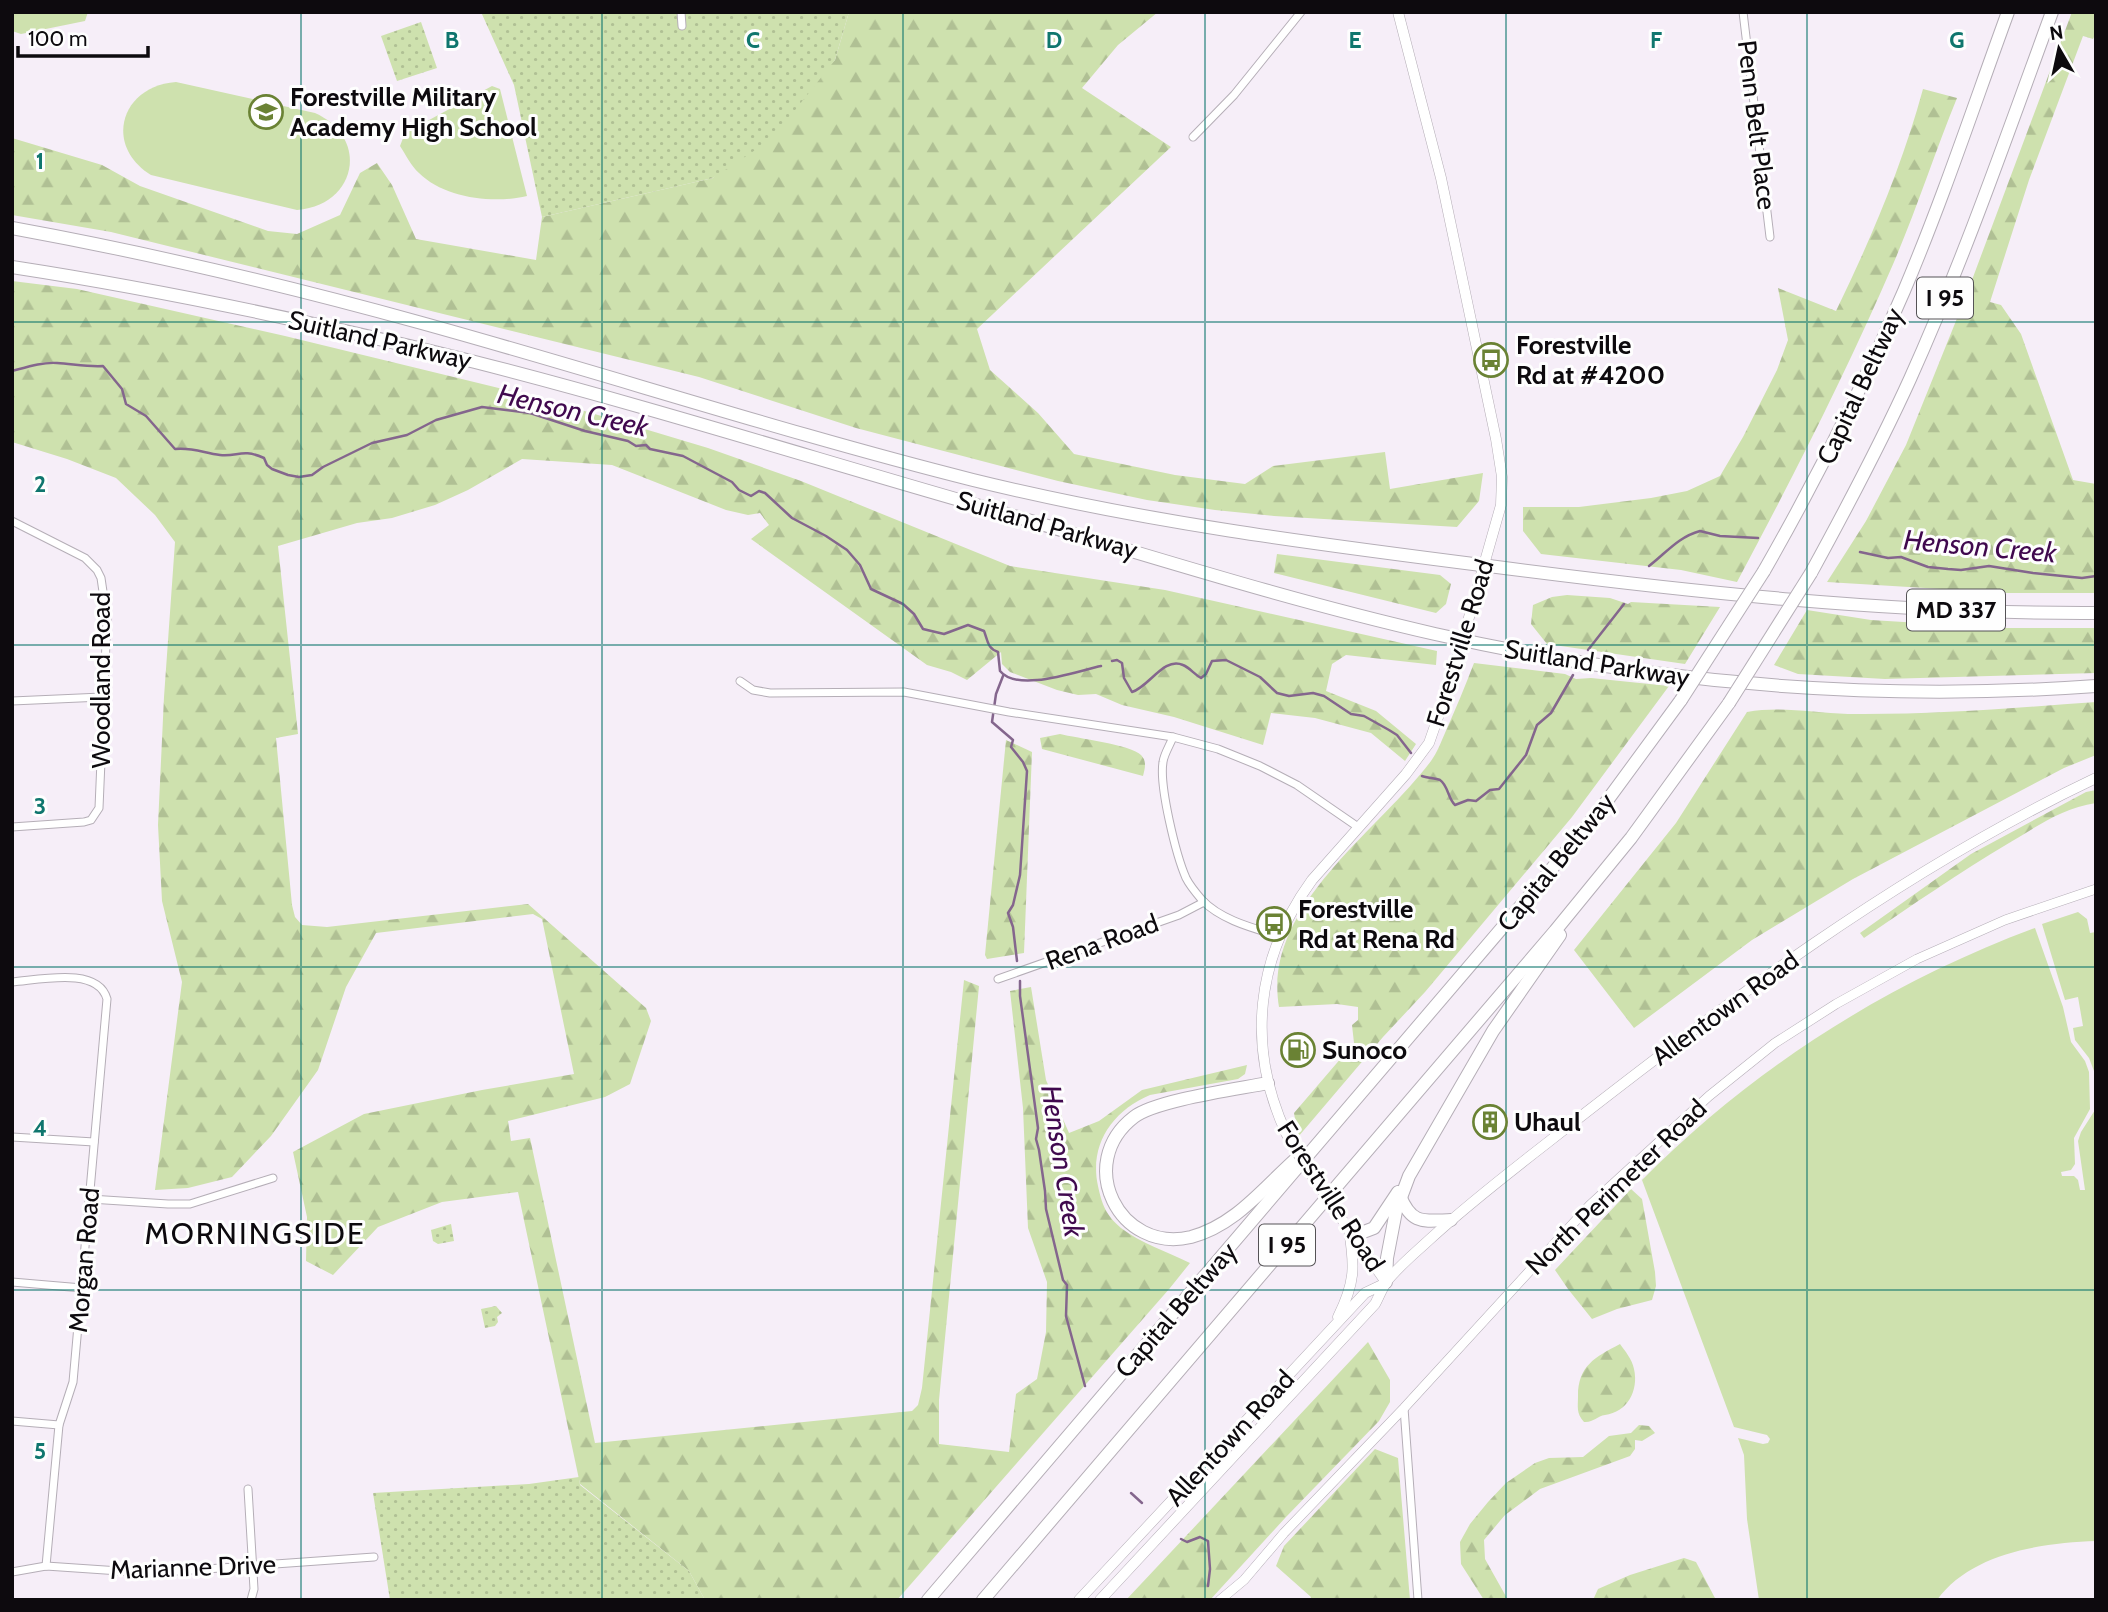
<svg xmlns="http://www.w3.org/2000/svg" width="2108" height="1612" viewBox="0 0 2108 1612" font-family="Cabin,sans-serif">
<style>
.green{fill:#cee1ae}
.forest{fill:url(#forest-firs)}
.park{fill:url(#park-dots)}
.lines{fill:none;stroke-linecap:round;stroke-linejoin:round}
.stream{stroke:#84668d;stroke-width:2.5}
.minor-casing{stroke:#b5aeb7;stroke-width:9}
.tertiary-casing{stroke:#b5aeb7;stroke-width:10}
.secondary-casing{stroke:#b5aeb7;stroke-width:11}
.trunk-casing{stroke:#b5aeb7;stroke-width:14}
.motorway-casing{stroke:#b5aeb7;stroke-width:14}
.minor{stroke:#fff;stroke-width:7}
.tertiary{stroke:#fff;stroke-width:9}
.secondary{stroke:#fff;stroke-width:10}
.trunk{stroke:#fff;stroke-width:12}
.motorway{stroke:#fff;stroke-width:12}
.secondary-bridge-casing{stroke:#b5aeb7;stroke-width:11;stroke-linecap:butt}
.motorway-bridge-casing{stroke:#b5aeb7;stroke-width:14;stroke-linecap:butt}
.secondary-bridge{stroke:#fff;stroke-width:10}
.motorway-bridge{stroke:#fff;stroke-width:12}
.grid{fill:none;stroke:#0f766e;stroke-width:2;stroke-opacity:0.55}
.labels{text-anchor:middle;stroke-width:6;stroke-linejoin:round;paint-order:stroke}
.shield{fill:#fefefe;stroke:#555356;stroke-width:2}
.shield-label{font-size:24px;font-weight:bold;fill:#0d0a0e}
.poi-label{font-size:26px;font-weight:bold;fill:#0d0a0e;stroke:#fefefe;text-anchor:start}
.street-label{font-size:26px;fill:#0d0a0e;stroke:#fefefe}
.water-label{font-size:28px;font-style:italic;fill:#40094e;stroke:#fefefe}
.quarter-label{font-size:30px;letter-spacing:2px;fill:#0d0a0e;stroke:#fefefe}
.grid-label{font-size:23px;text-anchor:middle;font-weight:bold;fill:#0f766e;stroke:#fefefe;stroke-width:6;stroke-linejoin:round;paint-order:stroke}
</style>
<defs>
<pattern id="forest-firs" width="22" height="20" patternUnits="userSpaceOnUse" patternTransform="scale(1.75)"><rect width="22" height="20" fill="#cee1ae"/><path d="M5 1l3.5 6h-7zM16 11l3.5 6h-7z" fill="#b0c094"/></pattern>
<pattern id="park-dots" width="8" height="8" patternUnits="userSpaceOnUse" patternTransform="scale(1.75)"><rect width="8" height="8" fill="#cee1ae"/><path d="M2 2h.1M6 6h.1" fill="none" stroke="#b0c094" stroke-width="1.8" stroke-linecap="round"/></pattern>
</defs>
<rect width="100%" height="100%" fill="#f6eef8"/>
<g class="green">
<path d="M12 12H88L85 21 21 34 12 31Z"/>
<path d="M176 82 315 113C370 138 357 205 297 210L151 175C103 145 121 86 176 82Z"/>
<path d="M492 86 500 89 527 196C493 204 444 198 419 173 411 166 406 155 400 146L405 133Z"/>
<path d="M2078 912 2087 919 2090 933 2096 932V1541C2041 1543 1971 1553 1937 1600H1759L1747 1519 1744 1455 1738 1438 1763 1444 1768 1443 1770 1439 1767 1435 1734 1427 1642 1180C1753 1068 1887 983 2035 928L2063 1007 2071 1042 2085 1061 2089 1072 2090 1109 2074 1138 2075 1164 2071 1170 2061 1172 2062 1176H2074L2078 1180 2080 1190H2085L2078 1141 2081 1132 2095 1110 2094 1071 2089 1058 2075 1040 2073 1028 2083 1026 2078 997 2065 1000 2042 924Z"/>
</g>
<g class="forest">
<path d="M849 12H1158L1118 45 1082 88 1171 147 977 329 990 370 1038 413 1074 454 1175 475 1245 484 1273 466 1385 452 1390 489 1483 473 1479 501 1457 527 1274 516 1215 510 1147 500 1058 481 856 428 699 377 111 232 12 215V138L102 165 140 186 268 231 297 234 340 215 360 173 377 163 392 185 416 239 536 260 542 217 713 178 835 60Z"/>
<path d="M2072 12H2096V33L2093 39 2083 36 2029 180 1990 302 2001 305 2021 334 2073 480 2096 484V593H2007L1827 582 1866 521 1906 445 1966 296Z"/>
<path d="M1923 89 1957 98C1935 152 1917 208 1894 262 1847 371 1793 477 1737 582L1681 570 1541 554 1523 531V507H1579L1651 498 1687 491 1720 476 1743 437 1777 370 1788 340 1778 288 1836 311C1871 239 1902 166 1923 89Z"/>
<path d="M12 281 77 289 285 336 548 400 708 448 801 481 1010 566 1165 590 1437 651 1436 665 1346 655 1332 664 1326 691 1376 711 1416 744 1405 761 1371 733 1315 718 1271 713 1263 745 1174 717 1122 705 1096 694 1078 695 1057 690 1010 672 1002 664 1001 652 967 680 951 672 927 665 751 539 769 525 760 513 748 515 726 510 612 465 522 459 468 490 435 505 392 518 357 523 278 546 298 734 276 738 292 905 295 917 302 925 327 927 528 904 646 1008 651 1021 630 1084 605 1097 508 1121 511 1141 530 1138 595 1443 912 1411 918 1405 922 1388 964 980 979 986 939 1400V1444L1009 1452 1016 1394 1037 1379 1046 1332 1047 1282 1028 1228 1023 1108 1010 991 1031 987 1046 1080 1069 1133 1099 1121 1142 1090 1247 1065 1245 1074 1238 1079 1150 1095C1112 1111 1089 1145 1098 1186 1102 1205 1106 1215 1121 1228 1140 1243 1168 1252 1190 1263L1170 1288 897 1600H705L689 1571 580 1484 518 1192 442 1202 378 1227 333 1275 306 1261 307 1217 293 1152 364 1114 482 1090 574 1074 542 919 533 914 376 933 346 987 318 1070 271 1136 232 1177 188 1188 155 1190 182 982 162 901 158 825 164 697 175 542 155 515 116 478 67 459 12 442Z"/>
<path d="M1277 554 1440 575 1451 584 1446 604 1436 613 1274 573Z"/>
<path d="M1567 595 1610 598 1628 604 1631 602 1720 607 1685 664 1547 644 1531 624 1533 605 1552 597Z"/>
<path d="M1807 610 1871 620 2002 628H2096V673L1885 679 1798 674 1774 665Z"/>
<path d="M1474 663 1565 674 1576 679 1591 678 1669 686 1572 817 1425 992 1383 1037 1298 1137 1294 1113 1354 1043 1352 1025 1358 1020V1007L1337 1004 1279 1007C1262 907 1377 833 1431 761 1437 753 1441 742 1445 733 1455 710 1465 687 1474 663Z"/>
<path d="M2096 702V755L2064 768 1853 879 1752 940 1634 1028 1574 950 1676 823 1747 712C1781 706 1814 713 1848 714 1931 715 2014 708 2096 702Z"/>
<path d="M1060 734C1076 738 1132 745 1141 755 1147 761 1145 768 1143 776L1042 749 1040 738Z"/>
<path d="M1006 740 1032 752 1024 953 987 959 985 955Z"/>
<path d="M2096 790V803C2062 808 2038 826 2009 843 1959 873 1912 905 1864 938L1860 933 1971 854 2086 792Z"/>
<path d="M1631 1189 1642 1199 1655 1272 1656 1286 1652 1300 1617 1309 1592 1319 1568 1289 1555 1270Z"/>
<path d="M1368 1342 1390 1380V1402L1379 1421 1286 1517 1210 1600H1126Z"/>
<path d="M1620 1344C1625 1351 1632 1359 1634 1369 1639 1391 1627 1412 1605 1415 1597 1416 1593 1423 1584 1422 1576 1413 1578 1407 1578 1396 1578 1366 1595 1357 1620 1344Z"/>
<path d="M1639 1425 1649 1426 1655 1433 1642 1441 1635 1440V1449L1630 1456 1540 1489 1505 1515 1484 1540 1485 1559 1508 1600H1484L1461 1564 1460 1542 1470 1524 1488 1502 1506 1483 1535 1463 1549 1458 1583 1457 1609 1436 1631 1433Z"/>
<path d="M1375 1449 1398 1458 1410 1600H1310L1311 1597 1276 1566 1284 1546Z"/>
<path d="M1684 1558 1696 1562 1716 1600H1593L1598 1589 1630 1575Z"/>
</g>
<g class="park">
<path d="M481 12H849L835 60 772 139 713 178 542 217 514 85Z"/>
<path d="M421 22 437 68 397 81 381 36Z"/>
<path d="M451 1224 454 1241 438 1244 433 1241 431 1230Z"/>
<path d="M496 1306 502 1313 497 1317 498 1322 495 1326 485 1328 481 1309Z"/>
<path d="M579 1477 580 1485 689 1571 705 1600H390L373 1493 529 1484Z"/>
</g>
<g class="lines">
<g class="stream">
<path d="M12 371C27 367 42 362 57 363 73 364 88 367 103 366L122 389 126 404 146 416 175 449C192 447 204 453 220 455 238 457 242 448 264 458L267 465 272 469 288 475 299 477 312 475 323 467 372 443 407 435 436 420 482 407 530 413 585 431 628 441 636 446 646 445 650 449 683 456 732 482 739 490 751 496 759 491 765 493 792 518 826 536 847 550 860 565 871 589 903 604 914 614 923 629 944 634 968 625 984 631C988 641 987 648 998 652L1000 671C1018 693 1077 671 1101 666"/>
<path d="M1860 552 1888 558 1901 557 1928 567 1948 569 1961 570 1989 566 2033 573 2082 578 2096 576"/>
<path d="M1649 566C1666 553 1678 537 1700 531L1720 536 1758 538"/>
<path d="M1588 650 1624 604"/>
<path d="M1112 661 1117 660 1122 663 1124 678 1132 692C1149 687 1164 656 1183 665 1190 668 1194 674 1201 678L1206 674 1212 661 1226 660 1260 677 1277 693 1289 696 1313 693 1324 696 1351 714 1364 716 1389 730 1397 735 1411 753"/>
<path d="M1003 676 996 694 992 722 1013 740 1011 747 1023 762 1027 771 1020 875 1013 905 1008 913 1013 927 1017 961"/>
<path d="M1422 776C1427 778 1435 778 1440 780 1448 785 1448 799 1455 805L1468 800 1476 801 1490 790 1499 789 1526 755 1537 725 1551 713 1573 675"/>
<path d="M1020 981V996L1038 1128 1036 1139 1039 1150 1045 1191 1046 1209 1063 1280 1067 1285 1066 1316 1085 1386"/>
<path d="M1131 1493 1142 1503"/>
<path d="M1181 1539 1187 1542 1200 1537 1208 1541 1210 1569 1208 1586"/>
</g>
<g class="minor-casing">
<g id="minor">
<path d="M681 12 682 26"/>
<path d="M1743 12 1770 237"/>
<path d="M1193 137 1234 95 1301 12"/>
<path d="M12 521 85 558 97 570 101 578 107 619 99 808 91 820 84 822 12 827"/>
<path d="M740 681 753 690 770 693 904 692 1009 712 1173 737 1218 749 1260 766 1297 785 1358 827"/>
<path d="M12 701 102 697"/>
<path d="M1173 737C1170 745 1164 754 1163 762 1159 786 1176 855 1186 878 1190 886 1196 893 1202 900 1221 920 1253 928 1279 936"/>
<path d="M998 979 1179 915 1204 902"/>
<path d="M12 982C39 980 98 966 107 999L73 1382 59 1425 46 1566"/>
<path d="M12 1137 94 1142"/>
<path d="M90 1199 168 1204H190L273 1178"/>
<path d="M12 1282 82 1288"/>
<path d="M1404 1408 1418 1600"/>
<path d="M12 1421 59 1425"/>
<path d="M248 1489 254 1589 251 1600"/>
<path d="M12 1572 46 1566 149 1573 374 1557"/>
</g>
</g>
<g class="tertiary-casing">
<path id="tertiary" d="M1220 1600 1244 1580 1284 1533 1404 1408 1590 1205 1709 1096 1775 1043 1836 1004 1917 959 2005 920 2096 889"/>
</g>
<g class="secondary-casing">
<g id="secondary">
<path d="M1286 1133C1246 1046 1256 957 1312 880L1406 774 1429 743 1452 677 1501 505 1502 477 1496 439 1441 178 1398 12"/>
<path d="M1352 1234 1386 1282"/>
<path d="M1338 1317C1355 1283 1355 1267 1349 1230"/>
<path d="M1079 1600 1365 1293 1386 1283"/>
<path d="M1100 1600 1375 1304C1379 1297 1382 1288 1387 1281 1399 1266 1415 1253 1429 1240 1466 1206 1507 1174 1547 1143 1720 1007 1896 873 2096 778"/>
</g>
</g>
<g class="trunk-casing">
<g id="trunk">
<path d="M12 228C149 253 284 285 418 322 603 373 786 433 973 480 1143 522 1315 544 1489 566 1690 592 1893 614 2096 613"/>
<path d="M12 267C168 291 322 324 475 362 644 405 812 458 980 506 1131 550 1282 599 1435 634 1651 683 1875 702 2096 686"/>
</g>
</g>
<g class="motorway-casing">
<g id="motorway">
<path d="M1764 571C1816 480 1863 387 1904 291 1943 199 1974 105 2008 12"/>
<path d="M1811 573C1846 509 1880 445 1910 379 1964 259 2007 135 2052 12"/>
<path d="M1268 1083C1238 1089 1156 1100 1134 1117 1074 1163 1119 1254 1191 1237 1236 1225 1264 1187 1297 1158"/>
<path d="M1400 1196C1412 1225 1423 1221 1451 1220"/>
<path d="M1353 1236 1374 1228 1398 1192"/>
<path d="M1386 1282 1387 1258 1396 1211 1409 1176 1493 1031 1560 935"/>
<path d="M928 1600 1531 894 1601 809 1681 700"/>
<path d="M983 1600 1555 931 1631 838 1729 703"/>
</g>
</g>
<use href="#minor" class="minor"/>
<use href="#tertiary" class="tertiary"/>
<use href="#secondary" class="secondary"/>
<use href="#trunk" class="trunk"/>
<use href="#motorway" class="motorway"/>
<g class="secondary-bridge-casing">
<path id="secondary-bridge" d="M1286 1133 1304 1164 1343 1221"/>
</g>
<g class="motorway-bridge-casing">
<g id="motorway-bridge">
<path d="M1681 700 1764 571"/>
<path d="M1729 703 1811 573"/>
</g>
</g>
<use href="#secondary-bridge" class="secondary-bridge"/>
<use href="#motorway-bridge" class="motorway-bridge"/>
</g>
<path class="grid" d="M301 12V1600M602 12V1600M903 12V1600M1205 12V1600M1506 12V1600M1807 12V1600M12 322H2096M12 645H2096M12 967H2096M12 1290H2096"/>
<defs>
<g id="school-ring" transform="scale(1.75)"><circle r="9.5" fill="#fefefe" stroke="#6a8234" stroke-width="1.5"/><path d="M0-5L7-2L0 1L-7-2ZM-4 1L0 2.5L4 1V4Q0 6-4 4Z" fill="#6a8234"/></g>
<g id="bus-ring" transform="scale(1.75)"><circle r="9.5" fill="#fefefe" stroke="#6a8234" stroke-width="1.5"/><path d="M-5-6H5V4H4V6H2V4H-2V6H-4V4H-5ZM-3.5-4V0h7V-4ZM-3.5 1.2v1.5H-2V1.2ZM2 1.2v1.5H3.5V1.2Z" fill="#6a8234"/></g>
<g id="fuel-ring" transform="scale(1.75)"><circle r="9.5" fill="#fefefe" stroke="#6a8234" stroke-width="1.5"/><path d="M-5.5-6h7V0h2V4h1.3V-2.5L3-4.5l.8-.8L6-3V5H2.5V1h-1V6h-7ZM-4.2-4.7v3.2H.2V-4.7Z" fill="#6a8234"/></g>
<g id="building-ring" transform="scale(1.75)"><circle r="9.5" fill="#fefefe" stroke="#6a8234" stroke-width="1.5"/><path d="M-4-6H4V6H1V3H-1V6H-4ZM-2.5-4.3h1.7v1.8h-1.7ZM.8-4.3h1.7v1.8H.8ZM-2.5-1h1.7V.8h-1.7ZM.8-1h1.7V.8H.8Z" fill="#6a8234"/></g>
</defs>
<g fill-rule="evenodd">
<use href="#school-ring" x="266" y="112"/>
<use href="#bus-ring" x="1491" y="360"/>
<use href="#bus-ring" x="1274" y="924"/>
<use href="#fuel-ring" x="1298" y="1050"/>
<use href="#building-ring" x="1490" y="1122"/>
</g>
<g class="labels">
<g class="shield">
<rect x="1917" y="277.5" width="56" height="41" rx="5"/>
<rect x="1907" y="589.5" width="98" height="41" rx="5"/>
<rect x="1259" y="1224.5" width="56" height="41" rx="5"/>
</g>
<g class="shield-label">
<text x="1945" y="306">I 95</text>
<text x="1956" y="618">MD 337</text>
<text x="1287" y="1253">I 95</text>
</g>
<g class="poi-label">
<text x="290" y="106">Forestville Military<tspan x="290" dy="30">Academy High School</tspan></text>
<text x="1516" y="354">Forestville<tspan x="1516" dy="30">Rd at #4200</tspan></text>
<text x="1298" y="918">Forestville<tspan x="1298" dy="30">Rd at Rena Rd</tspan></text>
<text x="1322" y="1059">Sunoco</text>
<text x="1514" y="1131">Uhaul</text>
</g>
<g class="street-label">
<text transform="translate(1757 125) rotate(83)" y="9">Penn Belt Place</text>
<text transform="translate(380 340) rotate(13)" y="9">Suitland Parkway</text>
<text transform="translate(1860 386) rotate(-65)" y="9">Capital Beltway</text>
<text transform="translate(1047 525) rotate(16)" y="9">Suitland Parkway</text>
<text transform="translate(1460 643) rotate(-73)" y="9">Forestville Road</text>
<text transform="translate(1597 663) rotate(9)" y="9">Suitland Parkway</text>
<text transform="translate(101 680) rotate(-90)" y="9">Woodland Road</text>
<text transform="translate(1556 862) rotate(-51)" y="9">Capital Beltway</text>
<text transform="translate(1102 942) rotate(-20)" y="9">Rena Road</text>
<text transform="translate(1725 1008) rotate(-36)" y="9">Allentown Road</text>
<text transform="translate(1616 1187) rotate(-44)" y="9">North Perimeter Road</text>
<text transform="translate(1331 1196) rotate(57)" y="9">Forestville Road</text>
<text transform="translate(84 1260) rotate(-85)" y="9">Morgan Road</text>
<text transform="translate(1176 1310) rotate(-49)" y="9">Capital Beltway</text>
<text transform="translate(1230 1438) rotate(-47)" y="9">Allentown Road</text>
<text transform="translate(193 1567) rotate(-2)" y="9">Marianne Drive</text>
</g>
<g class="water-label">
<text transform="translate(573 410) rotate(13)" y="10">Henson Creek</text>
<text transform="translate(1980 546) rotate(5)" y="10">Henson Creek</text>
<text transform="translate(1063 1161) rotate(81)" y="10">Henson Creek</text>
</g>
<g class="quarter-label">
<text x="255" y="1244">MORNINGSIDE</text>
</g>
</g>
<g class="grid-label">
<text x="452" y="48">B</text>
<text x="753" y="48">C</text>
<text x="1054" y="48">D</text>
<text x="1355" y="48">E</text>
<text x="1656" y="48">F</text>
<text x="1957" y="48">G</text>
<text x="40" y="169">1</text>
<text x="40" y="492">2</text>
<text x="40" y="814">3</text>
<text x="40" y="1136">4</text>
<text x="40" y="1459">5</text>
</g>
<rect width="2108" height="1612" fill="none" stroke="#0d0a0e" stroke-width="28"/>
<g transform="translate(2059 49) rotate(351)" stroke="#fefefe" stroke-width="5" paint-order="stroke">
<path d="M0-5L12 26L0 18L-12 26Z" fill="#0d0a0e"/>
<text y="-10" font-size="19" font-weight="bold" text-anchor="middle" fill="#0d0a0e">N</text>
</g>
<path d="M18 46v10h130v-10" fill="none" stroke="#0d0a0e" stroke-width="3.5"/>
<text x="28" y="46" font-size="21" fill="#0d0a0e" stroke="#fefefe" stroke-width="5" paint-order="stroke">100 m</text>
</svg>
